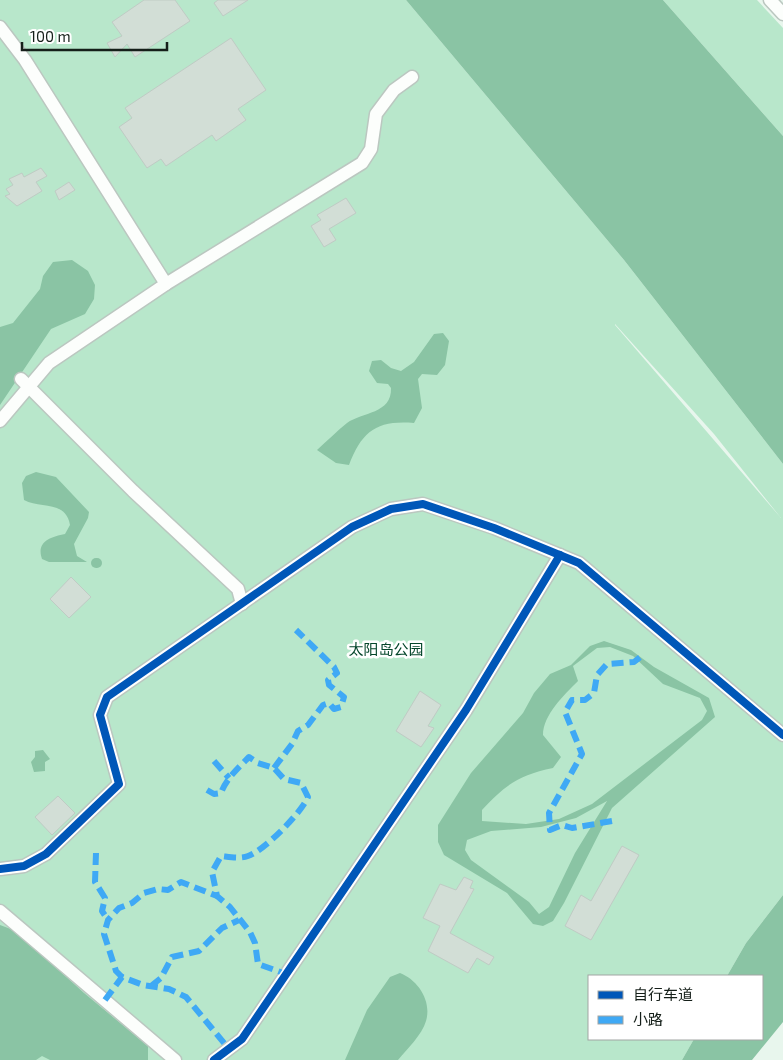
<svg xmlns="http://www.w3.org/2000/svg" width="783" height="1060" viewBox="0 0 783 1060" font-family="'Exo 2','Noto Sans SC',sans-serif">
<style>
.green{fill:#b8e7cb;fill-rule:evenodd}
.water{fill:#8ac4a4;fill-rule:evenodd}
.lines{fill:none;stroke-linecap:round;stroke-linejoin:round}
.canal{stroke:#8ac4a4;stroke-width:10}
.building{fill:#d2ded6;stroke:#bfcbc4}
.minor-casing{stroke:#bbc7c0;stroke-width:15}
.minor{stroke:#fcfefc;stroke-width:12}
.quiet{stroke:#3fa9f5;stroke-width:6;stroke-dasharray:12 6;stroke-linecap:butt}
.cycleway-casing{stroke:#fff;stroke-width:11}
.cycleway{stroke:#0057b8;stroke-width:8}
.labels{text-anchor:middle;stroke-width:5;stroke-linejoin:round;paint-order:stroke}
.park-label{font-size:15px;fill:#05462b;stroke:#fff}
</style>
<rect width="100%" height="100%" fill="#e8f6ed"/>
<g class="green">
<path d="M0 0H406L624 260 783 464V895L746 943 727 976H589V1039H694L682 1060H0ZM615 324 714 434 781 518 615 325Z"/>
<path d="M663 0H757L783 28V136Z"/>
</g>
<g class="water">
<path d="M406 0H663L783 136V464L624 260Z"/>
<path d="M72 260 88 271 95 285 94 299 85 314 51 329 0 405V327L13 323 40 289 43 276 53 262Z"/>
<path d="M443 333 449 341 445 365 437 375 422 374 418 379 422 408 414 423C377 420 362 431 349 465L336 463 317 450C327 441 337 431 347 423 362 412 392 414 391 388L388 384 377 383 369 371 372 361 381 360 391 368 401 371 414 362 434 334Z"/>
<path d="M36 472 56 477 89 512 88 518 74 544 77 556 87 562H49L42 559C36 542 50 537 65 534L70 525C66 500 40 509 24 500L22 483 26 476Z"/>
<path d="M604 641 631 650 654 667 709 698 715 717 612 808 564 903 553 921 543 926 533 924 507 893 444 855 438 842V825L471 773 523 713 534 693 550 674 571 665 590 646ZM610 647 633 656 663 684 700 698 707 711 702 720 592 804 559 819 526 824 482 821V810C505 785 519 775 553 768L561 757 543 735C543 715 564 695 578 681L573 666 597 648ZM607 801 575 853 549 907 539 914 529 902 471 860 465 850 467 840 491 831 541 827 576 818Z"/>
<path d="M43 750 50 759 45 762V771L34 772 31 762 35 757V751Z"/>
<path d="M783 895V1022L752 1060H682L694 1039H762V976H727L746 943Z"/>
<path d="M0 925 16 931 84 993 148 1046V1060H50L42 1056 36 1060H0Z"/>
<path d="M400 973C418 980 432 1001 426 1021 422 1035 407 1049 398 1060H345L367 1010 390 977Z"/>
</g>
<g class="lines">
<path class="canal" d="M96 563H97"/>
</g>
<g class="building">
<path d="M144 0H175L190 21 135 57 127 44 115 57 107 43 122 36 112 22Z"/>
<path d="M218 0H248L223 16 214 3Z"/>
<path d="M231 38 266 90 238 109 246 120 216 141 212 135 166 166 161 159 147 168 119 127 132 118 125 108Z"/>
<path d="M41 168 47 176 36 182 42 191 17 206 5 196 10 194 6 189 13 185 9 179 22 173 24 177Z"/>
<path d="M69 182 75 190 59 200 55 191Z"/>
<path d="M346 198 356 213 329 229 336 240 324 247 311 226 321 220 317 215Z"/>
<path d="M71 577 91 597 69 618 50 599Z"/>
<path d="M420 691 441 705 428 726 434 728 421 747 396 731Z"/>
<path d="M58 796 75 813 52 835 35 817Z"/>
<path d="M622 846 639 855 591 940 565 926 581 895 591 901Z"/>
<path d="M464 877 473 881 470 888 474 889 450 933 494 957 489 965 477 958 468 973 428 951 440 926 423 918 440 884 456 890Z"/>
</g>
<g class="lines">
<g class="minor-casing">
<g id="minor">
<path d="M770 0 783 14"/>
<path d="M0 27 25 60 166 284 49 363 0 421"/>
<path d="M166 284 362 163 371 149 376 114 394 90 412 77"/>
<path d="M21 379 133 491 238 589 242 604"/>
<path d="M0 869 24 866 46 854 119 784 100 715 107 697 352 527 391 509 423 504 494 528 579 563 783 735"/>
<path d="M0 911 175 1060"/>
<path d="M214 1060 242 1039 466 710 560 555"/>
</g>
</g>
<use href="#minor" class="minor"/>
<g class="quiet">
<path d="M214 761 229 778"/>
<path d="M274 768 292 744 298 731 308 725 323 705 329 703 334 709 341 707 344 697 329 685 328 680 337 673 334 667 296 630"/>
<path d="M207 790 214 794 221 793C226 779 238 768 249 757L258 763 274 768 284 779 301 783 308 797C301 813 265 850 248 856 240 859 230 857 221 856L212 872 217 896 230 907 250 932 255 943 258 964 286 974"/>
<path d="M612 821 572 828 562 825 550 830 549 813 582 754 565 712 572 700H585L594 693 597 675 607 664 634 662 644 654"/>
<path d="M96 853 95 882 105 898 102 911 108 920"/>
<path d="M122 977 116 971 104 934 108 920 119 908 132 903 144 893 158 889 168 890 181 882 217 896"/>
<path d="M151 986 161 978 172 957 199 951 222 928 239 920"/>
<path d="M105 1000 122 977 143 985 169 989 186 997 229 1049"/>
</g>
<g class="cycleway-casing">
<g id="cycleway">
<path d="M0 869 24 866 46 854 119 784 100 715 107 697 352 527 391 509 423 504 494 528 579 563 783 735"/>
<path d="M214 1060 242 1039 466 710 560 555"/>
</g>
</g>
<use href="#cycleway" class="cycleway"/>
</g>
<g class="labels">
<g class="park-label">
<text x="386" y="655">太阳岛公园</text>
</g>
</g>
<rect x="588" y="975" width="175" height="65" fill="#ffffff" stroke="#a1a5a3"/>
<rect x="598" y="991" width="25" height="8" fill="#0057b8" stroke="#a1a5a3"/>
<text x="633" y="1000" font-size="15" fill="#151f19">自行车道</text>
<rect x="598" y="1016" width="25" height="8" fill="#3fa9f5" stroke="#a1a5a3"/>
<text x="633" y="1025" font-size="15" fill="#151f19">小路</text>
<path d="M22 42v8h145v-8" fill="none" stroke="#151f19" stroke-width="2.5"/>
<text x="30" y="42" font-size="15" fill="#151f19" stroke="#ffffff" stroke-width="4" paint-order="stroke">100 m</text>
</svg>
